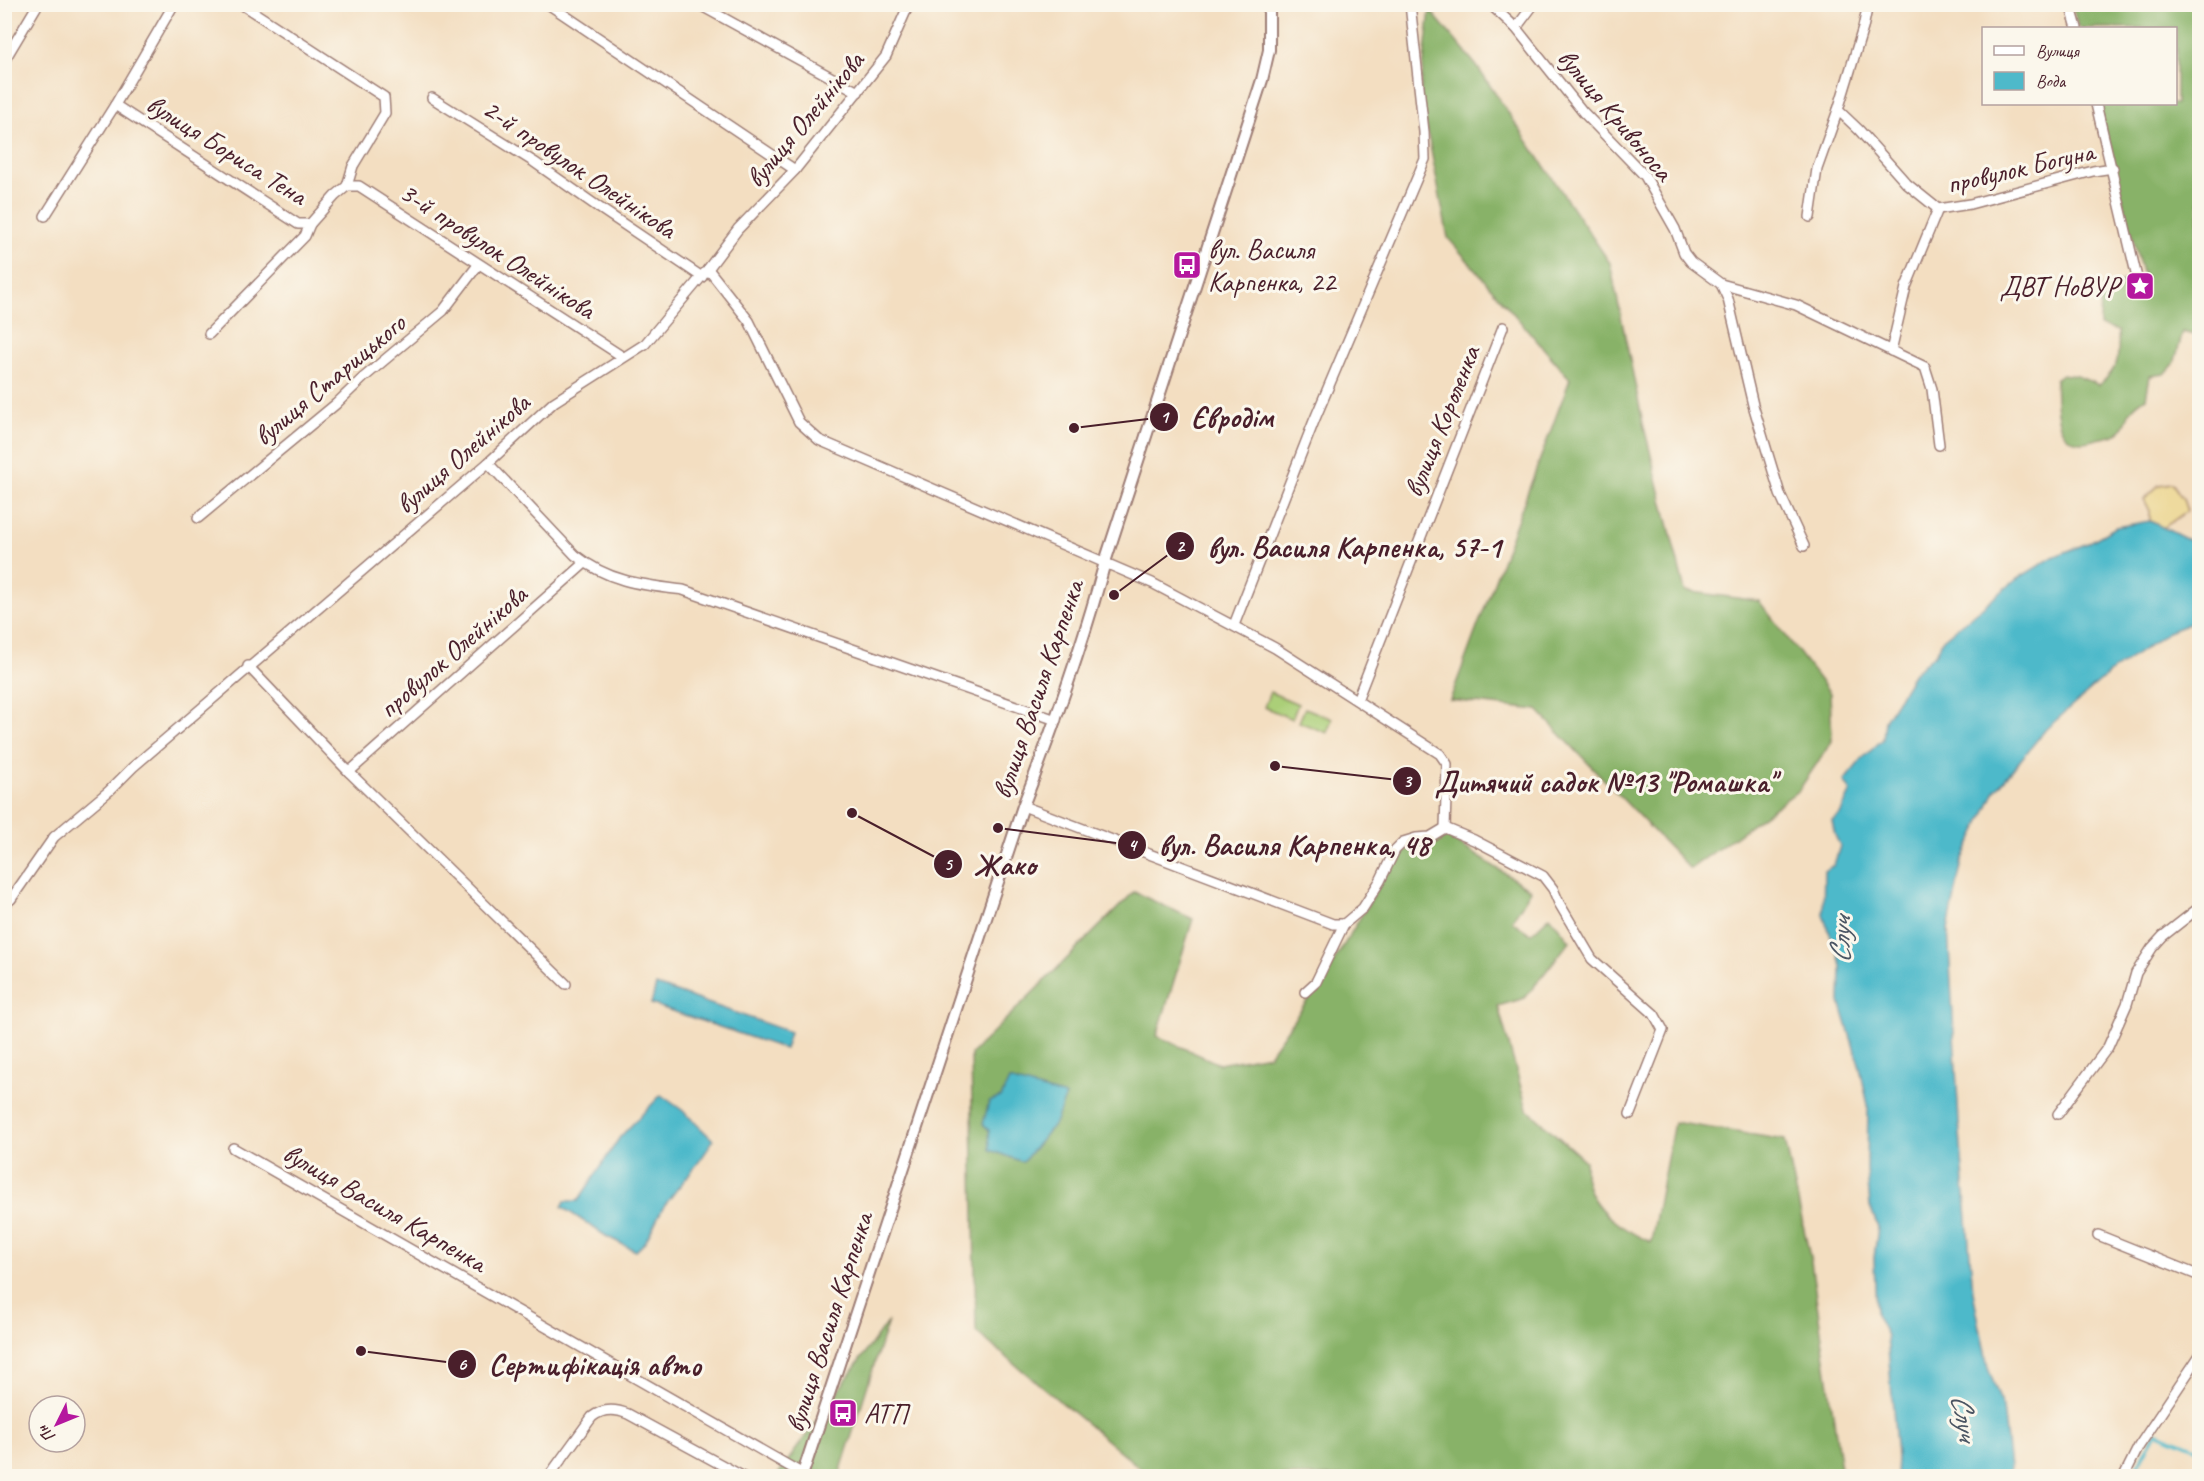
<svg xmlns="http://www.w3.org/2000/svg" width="2204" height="1481" viewBox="0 0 2204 1481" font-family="Caveat,sans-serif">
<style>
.green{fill:#abcf78;stroke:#7a7752;stroke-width:1.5}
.forest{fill:#88b268;stroke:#69684a;stroke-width:1.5}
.sand{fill:#eeda9e;stroke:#9c7c64;stroke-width:1.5}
.water{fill:#4eb9ca;stroke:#4c6c7a;stroke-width:1.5}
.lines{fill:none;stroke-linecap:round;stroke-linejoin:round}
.stream{stroke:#4eb9ca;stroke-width:3}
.minor-casing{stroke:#9e7e76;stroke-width:12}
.tertiary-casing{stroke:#9e7e76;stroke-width:14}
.minor{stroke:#fff;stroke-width:9}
.tertiary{stroke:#fff;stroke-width:10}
.labels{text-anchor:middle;stroke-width:6;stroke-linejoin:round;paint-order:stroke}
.street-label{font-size:28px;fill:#4a1f2b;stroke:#fbf7ec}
.poi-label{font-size:28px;fill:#4a1f2b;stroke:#fbf7ec;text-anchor:start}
.water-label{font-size:30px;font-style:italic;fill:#4b5563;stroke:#fbf7ec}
.leader{fill:none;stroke:#4a1f2b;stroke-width:2}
.callout-dot{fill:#4a1f2b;stroke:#fbf7ec;stroke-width:2}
.mark-label{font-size:18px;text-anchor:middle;font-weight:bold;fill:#fff}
.callout-label{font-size:30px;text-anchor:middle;font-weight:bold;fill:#4a1f2b;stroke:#fbf7ec;stroke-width:6;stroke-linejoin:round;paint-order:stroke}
</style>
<rect width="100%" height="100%" fill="#fbf7ec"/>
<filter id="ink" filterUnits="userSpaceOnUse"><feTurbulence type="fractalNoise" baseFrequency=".0167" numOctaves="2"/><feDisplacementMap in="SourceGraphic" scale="12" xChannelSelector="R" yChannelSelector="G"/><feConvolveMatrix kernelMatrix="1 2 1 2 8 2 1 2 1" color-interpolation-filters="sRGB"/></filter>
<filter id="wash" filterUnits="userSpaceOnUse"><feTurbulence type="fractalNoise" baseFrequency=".008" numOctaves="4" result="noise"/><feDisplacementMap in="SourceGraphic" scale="24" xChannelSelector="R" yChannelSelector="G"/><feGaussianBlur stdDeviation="1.35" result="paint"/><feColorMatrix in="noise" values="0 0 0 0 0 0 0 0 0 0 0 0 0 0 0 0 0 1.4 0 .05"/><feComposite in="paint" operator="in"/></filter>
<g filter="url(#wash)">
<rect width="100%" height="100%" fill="#f3dec1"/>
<g class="green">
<path d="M1270 692 1298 704 1292 719 1264 707Z"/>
<path d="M1305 708 1332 719 1327 733 1299 722Z"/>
</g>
<g class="forest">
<path d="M2072 5H2199V336L2183 332 2174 364 2165 374 2150 376 2146 398C2139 402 2133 407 2129 414 2126 421 2124 429 2117 434 2111 437 2101 438 2094 440 2052 452 2057 406 2055 379L2062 374 2077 376 2099 385C2120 368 2119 357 2118 331L2100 326 2101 288 2143 276 2097 104H2176V28H2078Z"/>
<path d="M1430 10 1476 65 1610 263 1643 423 1685 591 1759 601 1830 693 1832 741 1799 790 1690 869 1537 710 1450 700 1570 379 1448 238 1420 94Z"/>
<path d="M1445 835 1531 890 1512 921 1531 934 1550 916 1570 941 1525 998 1498 1006 1527 1109 1585 1161C1586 1167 1584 1174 1586 1180 1592 1211 1625 1231 1651 1242L1674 1122 1785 1140 1811 1262 1842 1476H1150L976 1332 971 1054 1134 892 1193 919 1157 1036 1219 1064 1269 1055 1329 970 1398 854Z"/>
<path d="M888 1321 839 1476H777Z"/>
</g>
<path class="sand" d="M2172 483 2183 499 2187 511 2163 528 2150 521V511L2144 499 2159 485Z"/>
<g class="water">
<path d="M2150 521 2190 541 2199 538V620L2168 632 2111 672 2046 729 1995 791 1962 861 1948 929 1959 1122 1973 1292 1988 1368 2003 1408 2011 1476H1896L1897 1457 1887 1336 1876 1314 1874 1258 1878 1227 1870 1206 1867 1170 1868 1105 1860 1068 1840 1002 1841 967 1836 942 1831 937 1823 914 1824 871 1834 865 1840 846 1835 835 1832 821 1840 814 1851 791 1844 781 1862 759 1883 739 1885 720 1914 673 1937 652 1943 639 2017 579 2053 557 2088 543 2116 527Z"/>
<path d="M656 985 790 1032 785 1049 651 1004Z"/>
<path d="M1009 1080 1066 1096 1055 1123 1023 1162 990 1150 989 1130 983 1124 989 1102 1001 1097Z"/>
<path d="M661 1095 682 1110 713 1140C700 1165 679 1184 663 1208 654 1222 650 1240 636 1251L606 1236 562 1207 565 1201H578L620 1137Z"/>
</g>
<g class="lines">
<path class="stream" d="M2132 1476 2156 1432 2200 1450"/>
</g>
</g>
<g filter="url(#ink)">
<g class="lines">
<g class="minor-casing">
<g id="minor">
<path d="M548 4 795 170"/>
<path d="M698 4 858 92"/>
<path d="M1490 4 1516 28 1583 112 1645 176 1675 229 1684 253 1691 262 1721 284 1796 305 1925 367 1932 389 1939 445"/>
<path d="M2070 4 2077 28"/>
<path d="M1516 28 1534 4"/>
<path d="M4 61 38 4"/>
<path d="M432 98 534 162 601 209 702 277"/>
<path d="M2096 104 2138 282"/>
<path d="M115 105 298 224H310L335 196 347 186 353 166 385 113 384 97 241 4"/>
<path d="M1838 110 1859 130 1907 184 1938 209 1970 204 2093 171 2113 168"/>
<path d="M347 186H359L623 357"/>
<path d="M45 216 115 105 174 4"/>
<path d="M1810 217 1817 169 1838 110 1863 28 1868 4"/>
<path d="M708 269 749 321 799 422 819 440 1152 583 1275 648 1440 754 1447 764 1445 828 1474 840 1543 876 1553 889 1559 903 1592 959 1654 1014 1663 1030 1630 1114"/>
<path d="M1721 284 1728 299 1753 405 1780 494 1804 546"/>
<path d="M209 334 305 236 310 224"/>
<path d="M1891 351 1906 287 1938 209"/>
<path d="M488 463 575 555C609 582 642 585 683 590L1056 720"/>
<path d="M198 518 336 404 363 378 443 311 478 265"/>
<path d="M1234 625 1314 421 1425 159 1424 132 1410 4"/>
<path d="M248 666 349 772 566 984"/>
<path d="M1357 700 1503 327"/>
<path d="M349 772 585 563"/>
<path d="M1023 806 1333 924H1344L1316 982 1305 992"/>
<path d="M4 904 11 899 54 837 109 791 133 767 488 463 554 402 645 344 708 269 738 229 795 170 886 56 909 4"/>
<path d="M1344 924 1363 908 1380 881 1395 850 1403 842 1416 838 1430 837 1445 828"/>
<path d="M2058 1114 2108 1047 2127 1004 2136 973 2152 948 2163 936 2200 907"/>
<path d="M233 1148 803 1474"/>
<path d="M2098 1235 2200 1276"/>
<path d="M549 1476 592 1417C603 1408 616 1409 628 1414L742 1476"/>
<path d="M2124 1476 2139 1446 2200 1355"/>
</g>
</g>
<g class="tertiary-casing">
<path id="tertiary" d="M802 1476 1023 806C1054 726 1083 645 1105 562L1262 80 1269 50V4"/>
</g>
<use href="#minor" class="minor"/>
<use href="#tertiary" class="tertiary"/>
</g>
</g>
<defs>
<g id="bus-square" transform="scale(1.5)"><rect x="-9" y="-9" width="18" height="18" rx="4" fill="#b5179e" stroke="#fbf7ec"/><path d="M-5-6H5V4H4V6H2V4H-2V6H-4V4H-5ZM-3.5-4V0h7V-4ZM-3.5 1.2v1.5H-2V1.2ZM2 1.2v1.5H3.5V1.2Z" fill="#fff"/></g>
<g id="sight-square" transform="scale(1.5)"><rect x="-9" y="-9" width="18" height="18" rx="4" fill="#b5179e" stroke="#fbf7ec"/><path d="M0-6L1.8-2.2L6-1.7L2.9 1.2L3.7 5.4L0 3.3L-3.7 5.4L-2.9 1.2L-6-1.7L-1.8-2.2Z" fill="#fff"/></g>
</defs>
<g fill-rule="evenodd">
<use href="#bus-square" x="1187" y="265"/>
<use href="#sight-square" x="2140" y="286"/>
<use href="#bus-square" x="843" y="1413"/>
</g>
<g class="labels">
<g class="street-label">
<text transform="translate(1616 114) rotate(50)" y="10">вулиця Кривоноса</text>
<text transform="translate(804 119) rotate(-50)" y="10">вулиця Олейнікова</text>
<text transform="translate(227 149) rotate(32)" y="10">вулиця Бориса Тена</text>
<text transform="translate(2020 167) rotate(-13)" y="10">провулок Богуна</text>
<text transform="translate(580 168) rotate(34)" y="10">2-й провулок Олейнікова</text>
<text transform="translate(498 250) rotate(33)" y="10">3-й провулок Олейнікова</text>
<text transform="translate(329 379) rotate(-40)" y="10">вулиця Старицького</text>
<text transform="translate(1441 421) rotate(-68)" y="10">вулиця Короленка</text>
<text transform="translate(462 453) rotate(-41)" y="10">вулиця Олейнікова</text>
<text transform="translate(452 651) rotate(-41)" y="10">провулок Олейнікова</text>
<text transform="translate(1037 689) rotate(-71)" y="10">вулиця Василя Карпенка</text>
<text transform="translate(385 1207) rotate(30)" y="10">вулиця Василя Карпенка</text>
<text transform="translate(828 1322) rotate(-72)" y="10">вулиця Василя Карпенка</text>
</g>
<g class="poi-label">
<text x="1208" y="259">вул. Василя<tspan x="1208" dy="32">Карпенка, 22</tspan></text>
<text x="2119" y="296" text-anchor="end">ДВТ НоВУР</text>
<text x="864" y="1423">АТП</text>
</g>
<g class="water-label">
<text transform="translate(1840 940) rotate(-88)" y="10">Случ</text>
<text transform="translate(1965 1417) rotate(81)" y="10">Случ</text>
</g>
</g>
<path class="leader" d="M1074 428L1164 417M1114 595L1180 546M1275 766L1407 781M998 828L1132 845M852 813L948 864M361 1351L462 1364"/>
<g class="callout-dot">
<circle cx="1074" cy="428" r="6"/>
<circle cx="1114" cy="595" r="6"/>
<circle cx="1275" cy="766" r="6"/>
<circle cx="998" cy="828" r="6"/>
<circle cx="852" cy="813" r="6"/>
<circle cx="361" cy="1351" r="6"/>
<circle cx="1164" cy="417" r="15"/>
<circle cx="1180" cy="546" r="15"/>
<circle cx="1407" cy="781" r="15"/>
<circle cx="1132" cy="845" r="15"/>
<circle cx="948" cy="864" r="15"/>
<circle cx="462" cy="1364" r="15"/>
</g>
<g class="mark-label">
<text x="1164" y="423">1</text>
<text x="1180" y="552">2</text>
<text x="1407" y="787">3</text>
<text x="1132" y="851">4</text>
<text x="948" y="870">5</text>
<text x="462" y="1370">6</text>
</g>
<g class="callout-label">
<text x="1232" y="427">Євродім</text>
<text x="1354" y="557">вул. Василя Карпенка, 57-1</text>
<text x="1605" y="792">Дитячий садок №13 "Ромашка"</text>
<text x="1294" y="855">вул. Василя Карпенка, 48</text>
<text x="1005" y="875">Жако</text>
<text x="595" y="1375">Сертифікація авто</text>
</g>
<rect width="2204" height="1481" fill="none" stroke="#fbf7ec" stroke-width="24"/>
<rect x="1982" y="27" width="195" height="78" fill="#fbf7ec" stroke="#b4a19f" stroke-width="1.5"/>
<rect x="1994" y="46" width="30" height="9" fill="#ffffff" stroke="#b4a19f" stroke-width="1.5"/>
<text x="2036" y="57" font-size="18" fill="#4a1f2b">Вулиця</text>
<rect x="1994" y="72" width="30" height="18" fill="#4eb9ca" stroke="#b4a19f" stroke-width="1.5"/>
<text x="2036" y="87" font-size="18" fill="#4a1f2b">Вода</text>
<g transform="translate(57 1424) rotate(227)"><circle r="28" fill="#fbf7ec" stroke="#b4a19f" stroke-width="1.5"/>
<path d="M0-4.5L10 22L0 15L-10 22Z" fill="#b5179e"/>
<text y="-9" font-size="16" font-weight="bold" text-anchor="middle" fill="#4a1f2b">Пн</text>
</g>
</svg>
